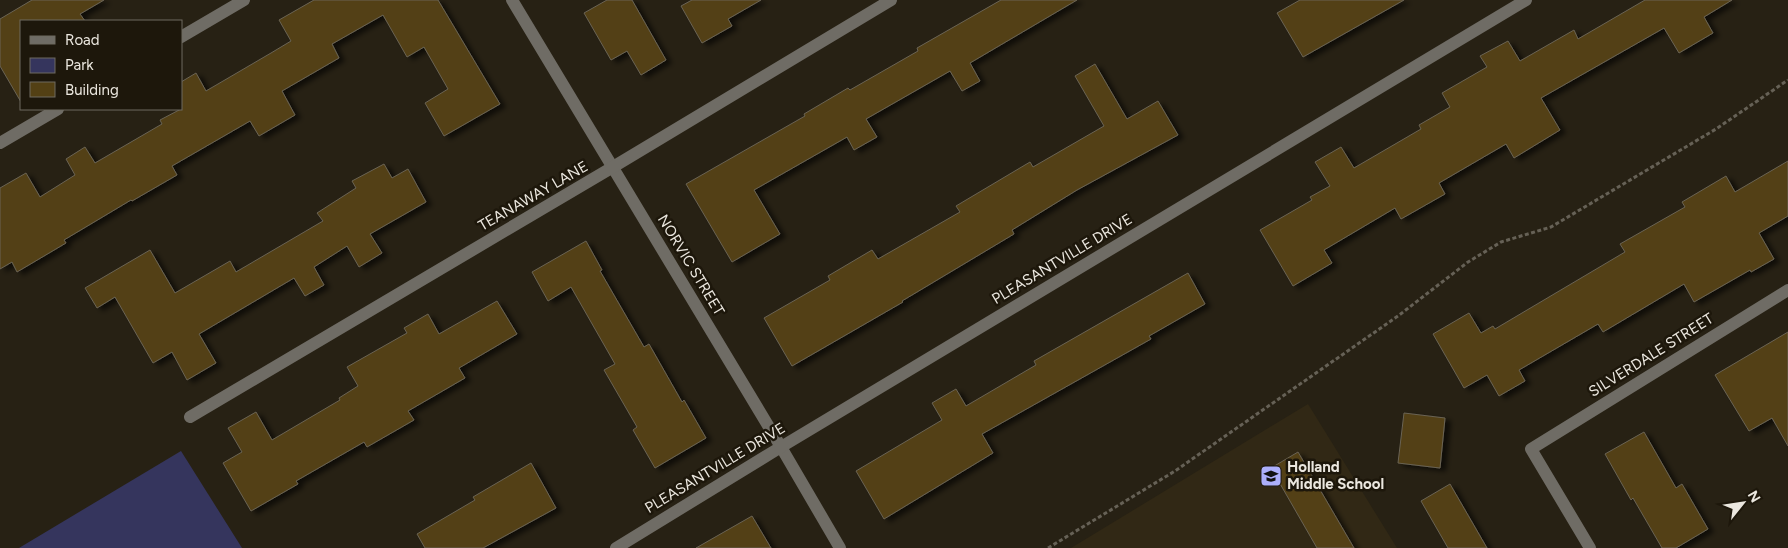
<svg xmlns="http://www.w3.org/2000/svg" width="1788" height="548" viewBox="0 0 1788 548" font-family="Figtree,sans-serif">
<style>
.built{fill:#312815}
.green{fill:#35355d}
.building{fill:#534014;stroke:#6a6354;filter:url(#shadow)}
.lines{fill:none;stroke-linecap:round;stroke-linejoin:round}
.path{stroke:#666156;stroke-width:3;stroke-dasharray:4 2.5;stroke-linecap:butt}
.minor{stroke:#6f6c65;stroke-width:12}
.labels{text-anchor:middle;stroke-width:5;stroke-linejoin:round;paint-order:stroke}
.street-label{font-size:15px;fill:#ebe7df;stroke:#1d170b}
.poi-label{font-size:15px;font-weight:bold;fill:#ebe7df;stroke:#1d170b;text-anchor:start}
</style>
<defs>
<filter id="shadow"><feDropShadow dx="5.5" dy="3" stdDeviation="2.5" flood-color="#0009"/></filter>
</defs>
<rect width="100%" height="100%" fill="#272114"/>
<path class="built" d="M1308 404 1397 548H1071Z"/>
<path class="green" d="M181 451 242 548H19Z"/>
<g class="building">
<path d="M32 0H104L80 14 85 21H21V102L0 66V19Z"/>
<path d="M314 0H438L500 104 444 136 425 103 448 89 424 47 407 57 383 15 332 44 339 58 282 91 295 115 259 136 250 121 172 166 177 175 132 201 131 200 64 240 66 243 17 272 12 262 0 269V188L26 173 40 197 75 175 66 159 85 147 95 163 162 124 160 120 181 109V82L196 73 206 91 271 53 291 41 279 20Z"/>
<path d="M607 0H632L666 60 641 75 627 51 611 60 584 13Z"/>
<path d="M692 0H761L728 19 732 26 702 43 681 6Z"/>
<path d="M1001 0H1077L970 63 980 81 962 91 950 71 866 119 877 137 854 150 847 137 754 190 780 234 732 262 686 184 805 116 804 114 848 88 850 90 918 51 917 48Z"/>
<path d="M1300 0H1404L1303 57 1277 13Z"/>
<path d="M1645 0H1732L1704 17 1713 33 1679 53 1664 28 1541 98 1560 130 1514 158 1506 144 1439 183 1445 194 1401 219 1395 208 1324 250 1332 263 1293 286 1260 230 1312 200 1310 197 1330 186 1315 162 1341 147 1354 168 1421 129 1419 125 1450 107 1442 93 1487 67 1480 56 1508 41 1520 61 1574 30 1578 39Z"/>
<path d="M1095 64 1127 119 1158 101 1178 135 1077 190 1012 230 1014 234 902 301 903 302 792 366 764 318 830 280 828 276 872 250 878 259 960 212 956 206 1030 162 1033 167 1104 126 1075 76Z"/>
<path d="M1788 161V216L1759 233 1774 259 1751 272 1750 270 1694 302 1684 284 1603 332 1598 324 1519 370 1525 381 1499 396 1487 375 1464 388 1433 334 1469 313 1481 333 1493 326 1495 329 1625 252 1620 244 1685 207 1682 202 1726 176 1735 192Z"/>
<path d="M384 164 392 178 408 169 426 202 370 234 382 253 359 267 347 246 314 267 324 285 305 296 294 278 199 334 216 363 187 380 172 352 153 363 115 297 97 308 85 288 150 250 175 293 230 261 236 272 323 221 317 213 356 188 352 181Z"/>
<path d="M586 241 602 270 600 271 644 347 649 344 682 402 684 400 706 438 655 468 633 430 637 427 604 370 615 364 571 287 548 301 532 272Z"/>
<path d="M1188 273 1205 304 1149 336 1151 339 982 434 993 453 884 519 856 471 942 420 932 403 956 389 966 406 1036 365 1034 361Z"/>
<path d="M497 301 517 334 459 368 465 378 408 411 414 420 367 447 364 442 296 481 298 484 251 511 223 463 242 452 228 428 256 412 272 440 340 400 339 398 358 386 347 367 407 333 404 328 428 314 439 334Z"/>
<path d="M1788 332V446L1772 418 1749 431 1715 375Z"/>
<path d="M1404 413 1445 418 1440 468 1398 463Z"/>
<path d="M1644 432 1676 488 1682 484 1708 529 1676 548H1662L1633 498 1631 500 1605 454Z"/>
<path d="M1298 452 1354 548H1317L1271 468Z"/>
<path d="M531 463 556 508 483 548H425L417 534 475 500 473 497Z"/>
<path d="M1450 484 1487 548H1448L1421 501Z"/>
<path d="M752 516 771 548H696Z"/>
</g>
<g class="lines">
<path class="path" d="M1048 548 1175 471 1398 316 1468 262 1501 242 1551 227 1716 129 1788 80"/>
<g class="minor">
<path d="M512 0 781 447 840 548"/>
<path d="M181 37 244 0"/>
<path d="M0 143 58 109"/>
<path d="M190 417 613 167 891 0"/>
<path d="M616 548 781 447 1526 0"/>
<path d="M1590 548 1531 449 1788 290"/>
</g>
</g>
<defs>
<g id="school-square" transform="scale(1.125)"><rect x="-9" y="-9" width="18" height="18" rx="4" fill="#acaffb" stroke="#1d170b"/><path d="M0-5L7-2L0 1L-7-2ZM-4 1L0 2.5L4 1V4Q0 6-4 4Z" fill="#111"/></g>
</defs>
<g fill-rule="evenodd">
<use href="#school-square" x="1271" y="476"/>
</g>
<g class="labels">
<g class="street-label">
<text transform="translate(533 196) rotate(-30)" y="5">TEANAWAY LANE</text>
<text transform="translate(1062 259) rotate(-31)" y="5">PLEASANTVILLE DRIVE</text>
<text transform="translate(691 265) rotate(59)" y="5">NORVIC STREET</text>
<text transform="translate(1651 355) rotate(-32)" y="5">SILVERDALE STREET</text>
<text transform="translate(715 468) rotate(-31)" y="5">PLEASANTVILLE DRIVE</text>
</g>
<g class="poi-label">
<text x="1287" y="472">Holland<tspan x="1287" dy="17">Middle School</tspan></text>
</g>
</g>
<rect x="20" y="20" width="162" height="90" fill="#1d170b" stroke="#6f6a60"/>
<rect x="30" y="36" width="25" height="8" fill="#6f6c65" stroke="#6f6a60"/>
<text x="65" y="45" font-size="15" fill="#ebe7df">Road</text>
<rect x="30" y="58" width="25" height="15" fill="#35355d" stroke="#6f6a60"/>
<text x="65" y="70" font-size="15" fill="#ebe7df">Park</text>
<rect x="30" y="82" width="25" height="15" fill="#534014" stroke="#6f6a60"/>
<text x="65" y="95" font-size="15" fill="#ebe7df">Building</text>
<g transform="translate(1743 503) rotate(60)" stroke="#1d170b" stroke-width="4" paint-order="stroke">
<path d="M0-4L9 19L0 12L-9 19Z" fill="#ebe7df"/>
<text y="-8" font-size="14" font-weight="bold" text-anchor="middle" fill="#ebe7df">N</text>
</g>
</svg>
